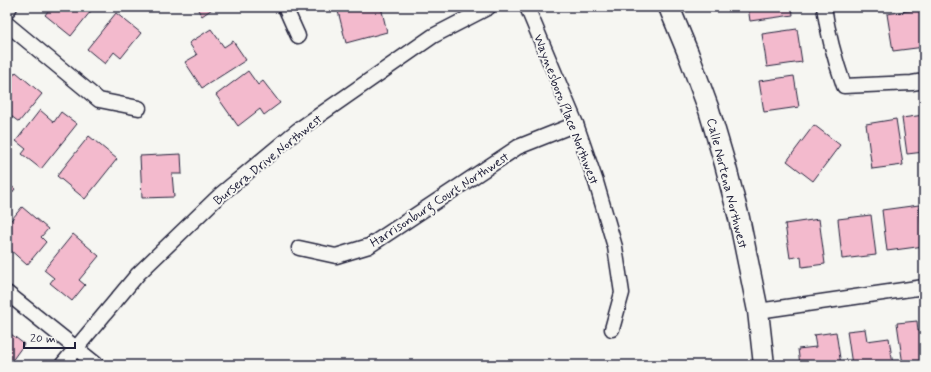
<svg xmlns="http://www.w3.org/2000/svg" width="931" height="372" viewBox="0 0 931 372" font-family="Mynerve,sans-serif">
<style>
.building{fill:#f3bacd;stroke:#22223b}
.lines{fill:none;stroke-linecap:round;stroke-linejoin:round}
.street-casing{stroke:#22223b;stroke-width:17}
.secondary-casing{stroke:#22223b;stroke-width:23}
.street{stroke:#f6f6f2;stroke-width:14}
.secondary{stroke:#f6f6f2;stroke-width:20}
.labels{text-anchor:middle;stroke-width:4;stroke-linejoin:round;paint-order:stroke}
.street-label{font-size:13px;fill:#22223b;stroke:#f6f6f2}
</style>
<rect width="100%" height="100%" fill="#f6f6f2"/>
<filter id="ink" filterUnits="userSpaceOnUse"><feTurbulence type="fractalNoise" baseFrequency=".025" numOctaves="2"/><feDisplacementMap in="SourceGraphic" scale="8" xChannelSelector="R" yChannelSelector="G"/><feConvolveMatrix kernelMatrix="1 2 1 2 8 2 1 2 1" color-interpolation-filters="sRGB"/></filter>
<g filter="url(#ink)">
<g class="building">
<path d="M51 7H94L71 36 45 15Z"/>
<path d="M196 7H215L202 16Z"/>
<path d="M354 7H381L387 32 346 43 338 11Z"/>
<path d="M748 7H792L793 15 750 21Z"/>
<path d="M922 9 924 21V47L893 51 887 14Z"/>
<path d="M116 13 141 33 121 58 114 52 105 64 87 49Z"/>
<path d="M211 29 224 47 233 41 246 60 202 88 185 62 197 55 189 43Z"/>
<path d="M797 29 802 62 767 67 762 34Z"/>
<path d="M248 71 258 85 263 81 280 103 264 115 260 109 238 126 216 95Z"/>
<path d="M16 72 42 94 19 122 7 113V83Z"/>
<path d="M794 76 799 107 764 112 759 81Z"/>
<path d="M40 110 54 122 61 112 77 124 41 169 22 154 26 149 16 141Z"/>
<path d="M924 115V152L907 154 902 118Z"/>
<path d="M896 119 903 165 872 169 866 124Z"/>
<path d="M814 125 840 145 813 181 787 161Z"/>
<path d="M89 136 117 159 85 199 57 176Z"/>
<path d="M181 154 182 174H172L174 197 142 198 140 156Z"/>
<path d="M7 183 15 189 7 199Z"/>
<path d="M919 205 924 246 887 251 882 210Z"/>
<path d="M22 207 48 229 41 237 46 242 27 265 7 247V225Z"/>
<path d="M871 215 876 255 842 259 838 219Z"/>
<path d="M819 219 825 264 802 267 801 256 790 258 785 224Z"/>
<path d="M73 234 99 256 79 280 85 285 72 301 50 283 54 278 44 270Z"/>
<path d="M917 321 918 331 924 330V365H903L897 323Z"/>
<path d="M865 329 867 341 889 338 893 365H852L847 331Z"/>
<path d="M7 331 24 344 9 365H7Z"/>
<path d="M836 332 841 365H800L798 349 816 347 814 335Z"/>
</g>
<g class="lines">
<g class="street-casing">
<g id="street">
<path d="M285 7 298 36"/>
<path d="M527 7 576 124 596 182 615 247 622 293 612 329"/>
<path d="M824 7C828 35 835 60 844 86L912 83 924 81"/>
<path d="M7 11 10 7"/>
<path d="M7 24 99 100 139 108"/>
<path d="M299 248 336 256 369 246 518 147 576 124"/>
<path d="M7 293 97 365"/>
<path d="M758 311 924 287"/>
<path d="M62 365 138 274 220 195 298 130 433 36 489 7"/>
</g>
</g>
<g class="secondary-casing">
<path id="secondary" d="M669 7 688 53 709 110 725 164 739 218 758 311 764 365"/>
</g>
<use href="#street" class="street"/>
<use href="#secondary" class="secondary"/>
</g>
</g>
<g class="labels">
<g class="street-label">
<text transform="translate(567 109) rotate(69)" y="5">Waynesboro Place Northwest</text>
<text transform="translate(267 159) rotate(-39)" y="5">Bursera Drive Northwest</text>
<text transform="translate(728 183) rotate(76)" y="5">Calle Nortena Northwest</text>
<text transform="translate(439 199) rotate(-33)" y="5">Harrisonburg Court Northwest</text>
</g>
</g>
<rect width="931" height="372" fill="none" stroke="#f6f6f2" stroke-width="24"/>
<rect x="12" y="12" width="907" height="348" fill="none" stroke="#22223b" stroke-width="1.5" filter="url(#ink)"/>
<path d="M24 342v6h51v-6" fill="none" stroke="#22223b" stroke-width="2"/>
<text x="30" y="342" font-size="12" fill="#22223b" stroke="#f6f6f2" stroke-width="3" paint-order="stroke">20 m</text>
</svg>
